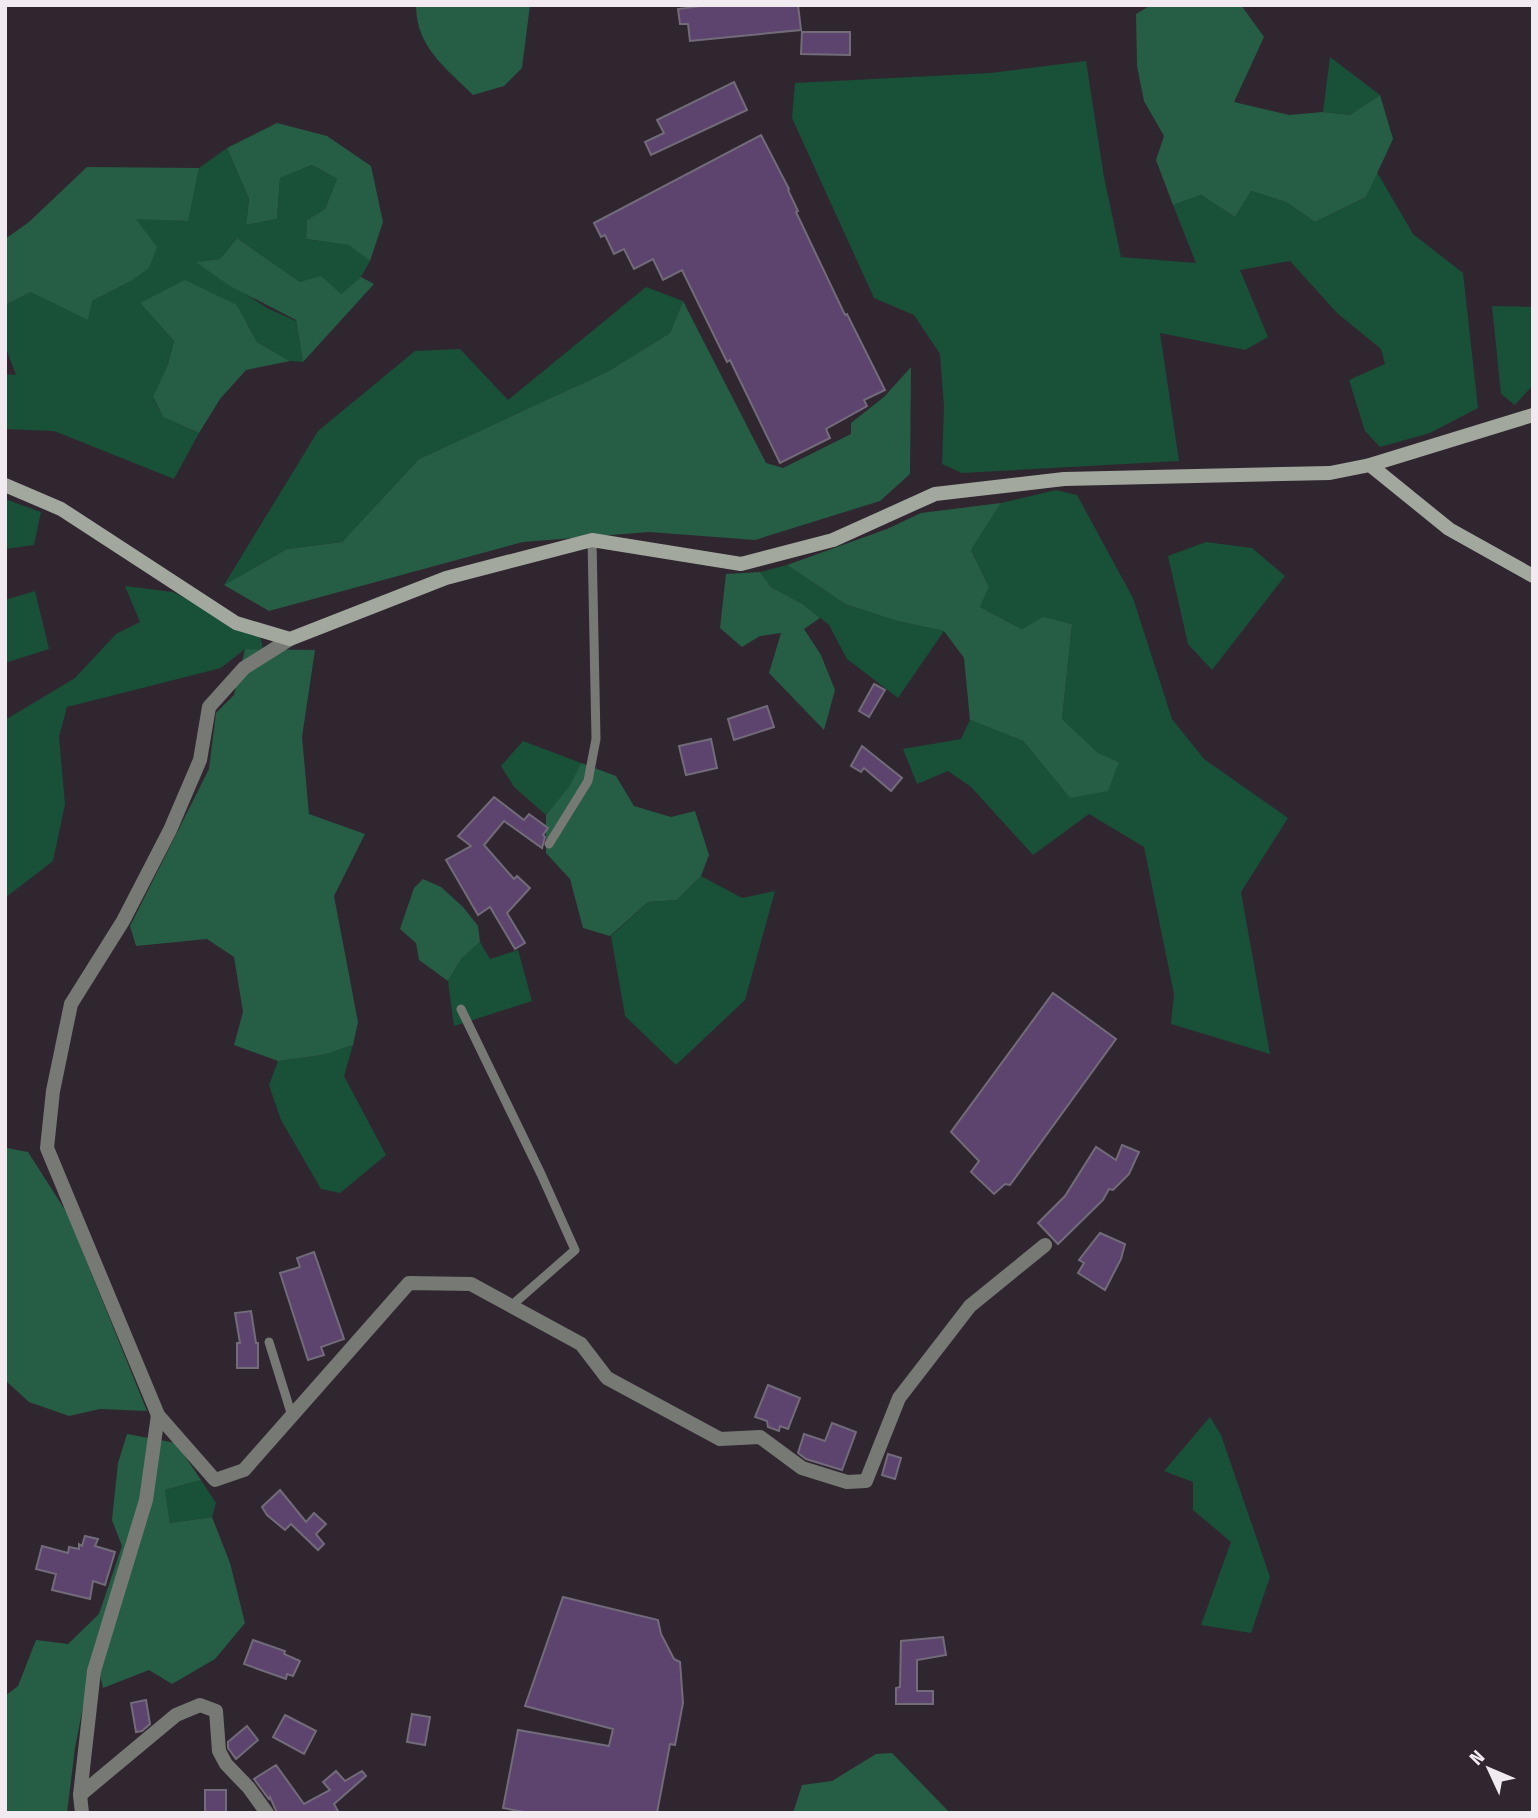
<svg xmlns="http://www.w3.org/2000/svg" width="1538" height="1818" viewBox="0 0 1538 1818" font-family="'Fira Sans Condensed',sans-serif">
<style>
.green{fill:#185038}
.forest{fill:#255e44}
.building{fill:#5c446e;stroke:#726b79;stroke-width:2}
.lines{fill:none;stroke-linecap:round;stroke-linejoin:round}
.lane{stroke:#777a74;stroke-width:9}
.street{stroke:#777a74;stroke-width:14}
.secondary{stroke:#a2a89e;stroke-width:14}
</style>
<rect width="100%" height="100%" fill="#302630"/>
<g class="green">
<path d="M1330 57 1380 95 1350 115 1323 112Z"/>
<path d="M1086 61 1104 177 1121 257 1196 263 1173 205 1201 195 1235 217 1251 191 1286 202 1315 222 1366 197 1377 172 1413 234 1463 273 1478 408 1430 433 1380 447 1365 431 1349 380 1385 364 1381 349 1337 313 1290 261 1240 270 1268 337 1245 350 1160 333 1179 461 962 473 942 464 944 406 940 354 914 315 874 298 792 118 795 83 991 73Z"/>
<path d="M227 148 249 199 246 225 277 219 280 178 312 165 337 179 325 209 307 220 306 239 350 245 370 261 361 277 341 294 300 282 237 238 220 259 197 262 267 308 296 321 303 362 290 361 257 342 237 305 140 303 174 341 168 364 153 398 163 417 199 433 174 479 54 431 5 429V374L16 375 5 346V305L31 292 92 301 131 281 136 218 187 221 199 168Z"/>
<path d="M646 287 683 301 670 333 607 372 419 459 342 542 287 549 224 585 318 431 415 351 460 349 508 400Z"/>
<path d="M1492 306 1533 307V385L1515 405 1501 394Z"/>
<path d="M1056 490 1077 495 1133 598 1172 719 1204 759 1288 818 1241 892 1270 1054 1171 1024 1174 994 1144 847 1089 814 1033 855 971 787 948 771 917 784 903 749 961 739 970 720 1023 741 1070 798 1119 762 1098 754 1062 719 1072 624 1043 618 1022 629 980 607 989 587 971 550 1001 503Z"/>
<path d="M5 499 41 512 34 545 5 549Z"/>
<path d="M1206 542 1252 548 1285 576 1212 670 1188 644 1168 556Z"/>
<path d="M787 565 845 604 897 621 944 631 898 698 847 659 829 625 803 604 771 587 760 572Z"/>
<path d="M125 586 173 592 260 635 263 649H245L221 668 67 707 59 737 65 804 53 861 5 898V720L75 678 116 634 140 622Z"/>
<path d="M35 591 49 649 5 663V600Z"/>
<path d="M523 741 581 763 569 788 546 815 514 787 501 766Z"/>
<path d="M701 876 742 898 775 891 745 1000 676 1065 625 1016 611 936 648 902 677 900Z"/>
<path d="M480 942 490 959 518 950 532 1001 454 1026 448 981 461 959Z"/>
<path d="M353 1045 344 1076 386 1155 340 1193 321 1189 281 1120 269 1085 278 1061 323 1055Z"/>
<path d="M1210 1417 1221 1435 1270 1577 1251 1633 1201 1625 1231 1542 1193 1510V1482L1164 1471Z"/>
<path d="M201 1480 216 1503 212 1517 170 1523 165 1490Z"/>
</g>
<g class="forest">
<path d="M416 5H530L522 68 504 86 473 95C445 67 416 47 416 5Z"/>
<path d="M1151 5H1241L1264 37 1234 102 1289 115 1323 112 1350 115 1380 95 1393 139 1366 197 1315 222 1286 202 1251 191 1235 217 1201 195 1173 205 1156 160 1164 136 1144 101 1137 66 1136 14Z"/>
<path d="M277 123 327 136 371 166 383 222 370 261 349 245 306 239 307 220 325 209 337 179 312 165 280 178 277 219 246 225 249 199 227 148Z"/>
<path d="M87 167 199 168 188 221 136 219 157 247 149 268 131 281 92 301 88 320 31 292 5 305V239L29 222Z"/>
<path d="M237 238 300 282 321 276 341 294 361 277 374 284 303 362 296 320 230 286 196 262 220 259Z"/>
<path d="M185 280 237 305 257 342 290 361 246 370 220 399 199 433 163 417 153 397 168 364 174 341 140 303Z"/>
<path d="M683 301 766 463 783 468 851 434V423L884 397 911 367 910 474 880 501 755 540 649 532 523 542 269 611 224 585 287 549 342 542 419 459 607 372 670 333Z"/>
<path d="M1001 503 971 550 989 587 980 607 1022 629 1043 617 1072 624 1062 719 1098 753 1119 762 1108 791 1070 798 1023 741 970 720 964 658 944 631 897 621 845 604 787 565 887 529 921 513Z"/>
<path d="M760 572 771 587 803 604 820 618 804 629 821 655 835 690 824 730 769 673 781 633 760 636 742 647 720 628 726 574Z"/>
<path d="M245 649 315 650 302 737 309 814 365 834 334 896 358 1022 353 1045 323 1055 278 1061 234 1045 243 1012 234 957 207 939 136 946 130 926 209 769 216 713 234 695Z"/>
<path d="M581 763 616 776 634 806 671 817 695 811 709 855 701 876 677 900 648 902 610 936 583 928 570 879 546 853V815L569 787Z"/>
<path d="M423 879 441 887 463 907 478 926 480 942 461 959 448 981 419 960 416 943 400 929 414 888Z"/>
<path d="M7 1148 28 1152 67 1213 147 1411 100 1409 69 1416 29 1402 5 1380Z"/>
<path d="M127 1434 176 1443 201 1480 165 1490 170 1523 212 1517 230 1563 245 1623 215 1659 172 1684 149 1670 103 1688 94 1649 75 1748 67 1813H5V1696L18 1686 36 1640 68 1644 99 1614 122 1546 112 1520 118 1463Z"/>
<path d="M892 1753 950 1813H793L802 1785 832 1781 876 1754Z"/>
</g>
<g class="building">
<path d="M708 5H798L801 30 690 41 688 24H680L678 9Z"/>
<path d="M802 32H850V55L801 54Z"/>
<path d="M734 82 747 110 651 155 645 142 664 133 657 120Z"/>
<path d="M761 135 789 189 788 190 798 211 796 212 845 315 847 314 885 390 864 400 867 406 826 429 830 438 780 463 730 360 727 362 682 270 663 280 653 259 634 269 624 249 614 254 605 235 601 237 594 223Z"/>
<path d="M874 684 885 690 869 717 859 711Z"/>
<path d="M767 706 774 727 734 740 728 719Z"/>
<path d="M711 739 717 768 686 775 679 746Z"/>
<path d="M862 746 902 778 891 791 864 768 861 772 851 766Z"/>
<path d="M494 797 524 820 529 814 548 828 543 835 545 837 542 848 504 821 484 845 514 879 517 876 530 888 507 913 525 943 515 949 490 907 478 915 446 860 471 846 458 836Z"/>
<path d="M1053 993 1116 1039 1010 1185 1005 1184 994 1194 971 1172 979 1161 951 1132Z"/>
<path d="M1122 1145 1139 1152 1129 1174 1113 1190 1109 1189 1103 1200 1058 1244 1038 1223 1065 1196 1096 1147 1116 1160Z"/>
<path d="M1100 1233 1125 1244 1121 1259 1105 1290 1078 1273 1084 1263 1079 1260Z"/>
<path d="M314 1252 344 1339 321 1347 324 1355 308 1360 280 1273 300 1267 297 1258Z"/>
<path d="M251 1311 256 1343H258V1368H237V1343H240L235 1313Z"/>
<path d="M768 1385 800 1398 788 1429 780 1426 779 1431 768 1427 767 1421 755 1417Z"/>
<path d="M832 1423 856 1432 842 1470 806 1459 798 1453 804 1434 825 1441Z"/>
<path d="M888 1454 901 1458 895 1479 882 1475Z"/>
<path d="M280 1490 306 1522 314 1513 326 1524 316 1534 324 1544 318 1550 291 1524 285 1530 267 1515 262 1507Z"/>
<path d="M85 1536 98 1539 95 1546 115 1552 105 1585 93 1581 90 1599 52 1590 56 1574 36 1569 42 1546 68 1553 69 1547 79 1549V1544L82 1546Z"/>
<path d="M563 1597 658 1620 661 1634 674 1659 680 1662 683 1703 675 1745 670 1744 657 1813H529L503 1808 518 1730 609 1746 613 1729 525 1706Z"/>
<path d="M943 1637 946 1655 917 1660V1691H933V1704H896V1688L900 1687 901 1641Z"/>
<path d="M253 1640 285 1651 284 1654 300 1661 293 1676 287 1674 286 1679 244 1664Z"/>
<path d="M146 1700 150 1724 142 1731 136 1732 131 1703Z"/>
<path d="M412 1714 430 1717 425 1745 407 1742Z"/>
<path d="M285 1715 316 1731 304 1754 273 1737Z"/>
<path d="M247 1726 258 1740 236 1759 228 1748V1742Z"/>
<path d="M276 1765 304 1804 330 1790 323 1782 336 1771 345 1781 362 1771 366 1776 334 1804 339 1813H277L270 1797 269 1799 254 1779Z"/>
<rect x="205" y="1790" width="21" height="23"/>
</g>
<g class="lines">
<g class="lane">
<path d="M549 844 588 781 596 739 592 540"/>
<path d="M461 1009 541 1174 575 1250 511 1306"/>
<path d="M269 1342 292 1416"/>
</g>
<g class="street">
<path d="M158 1415 47 1148 53 1091 71 1004 123 921 170 830 200 760 209 707 244 668 290 639"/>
<path d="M80 1795 176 1715 200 1705 216 1711 219 1751 226 1764 249 1788 267 1813"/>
<path d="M82 1813 80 1795 94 1671 146 1500 158 1415 215 1480 244 1470 409 1283 471 1284 581 1344 607 1378 720 1439 760 1437 802 1468 847 1482 866 1481 899 1398 970 1306 1045 1245"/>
</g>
<g class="secondary">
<path d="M1370 465 1449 529 1533 576"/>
<path d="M5 485 61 509 236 623 290 639 446 578 592 540 741 564 833 540 935 494 1064 479 1330 473 1370 465 1533 415"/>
</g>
</g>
<rect width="1538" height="1818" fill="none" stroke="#f1eaf0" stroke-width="14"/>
<g transform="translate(1489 1769) rotate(314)" stroke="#302630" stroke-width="5" paint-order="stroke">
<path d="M0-5L12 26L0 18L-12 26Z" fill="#f1eaf0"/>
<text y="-10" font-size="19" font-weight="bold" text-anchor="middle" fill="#f1eaf0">N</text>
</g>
</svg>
